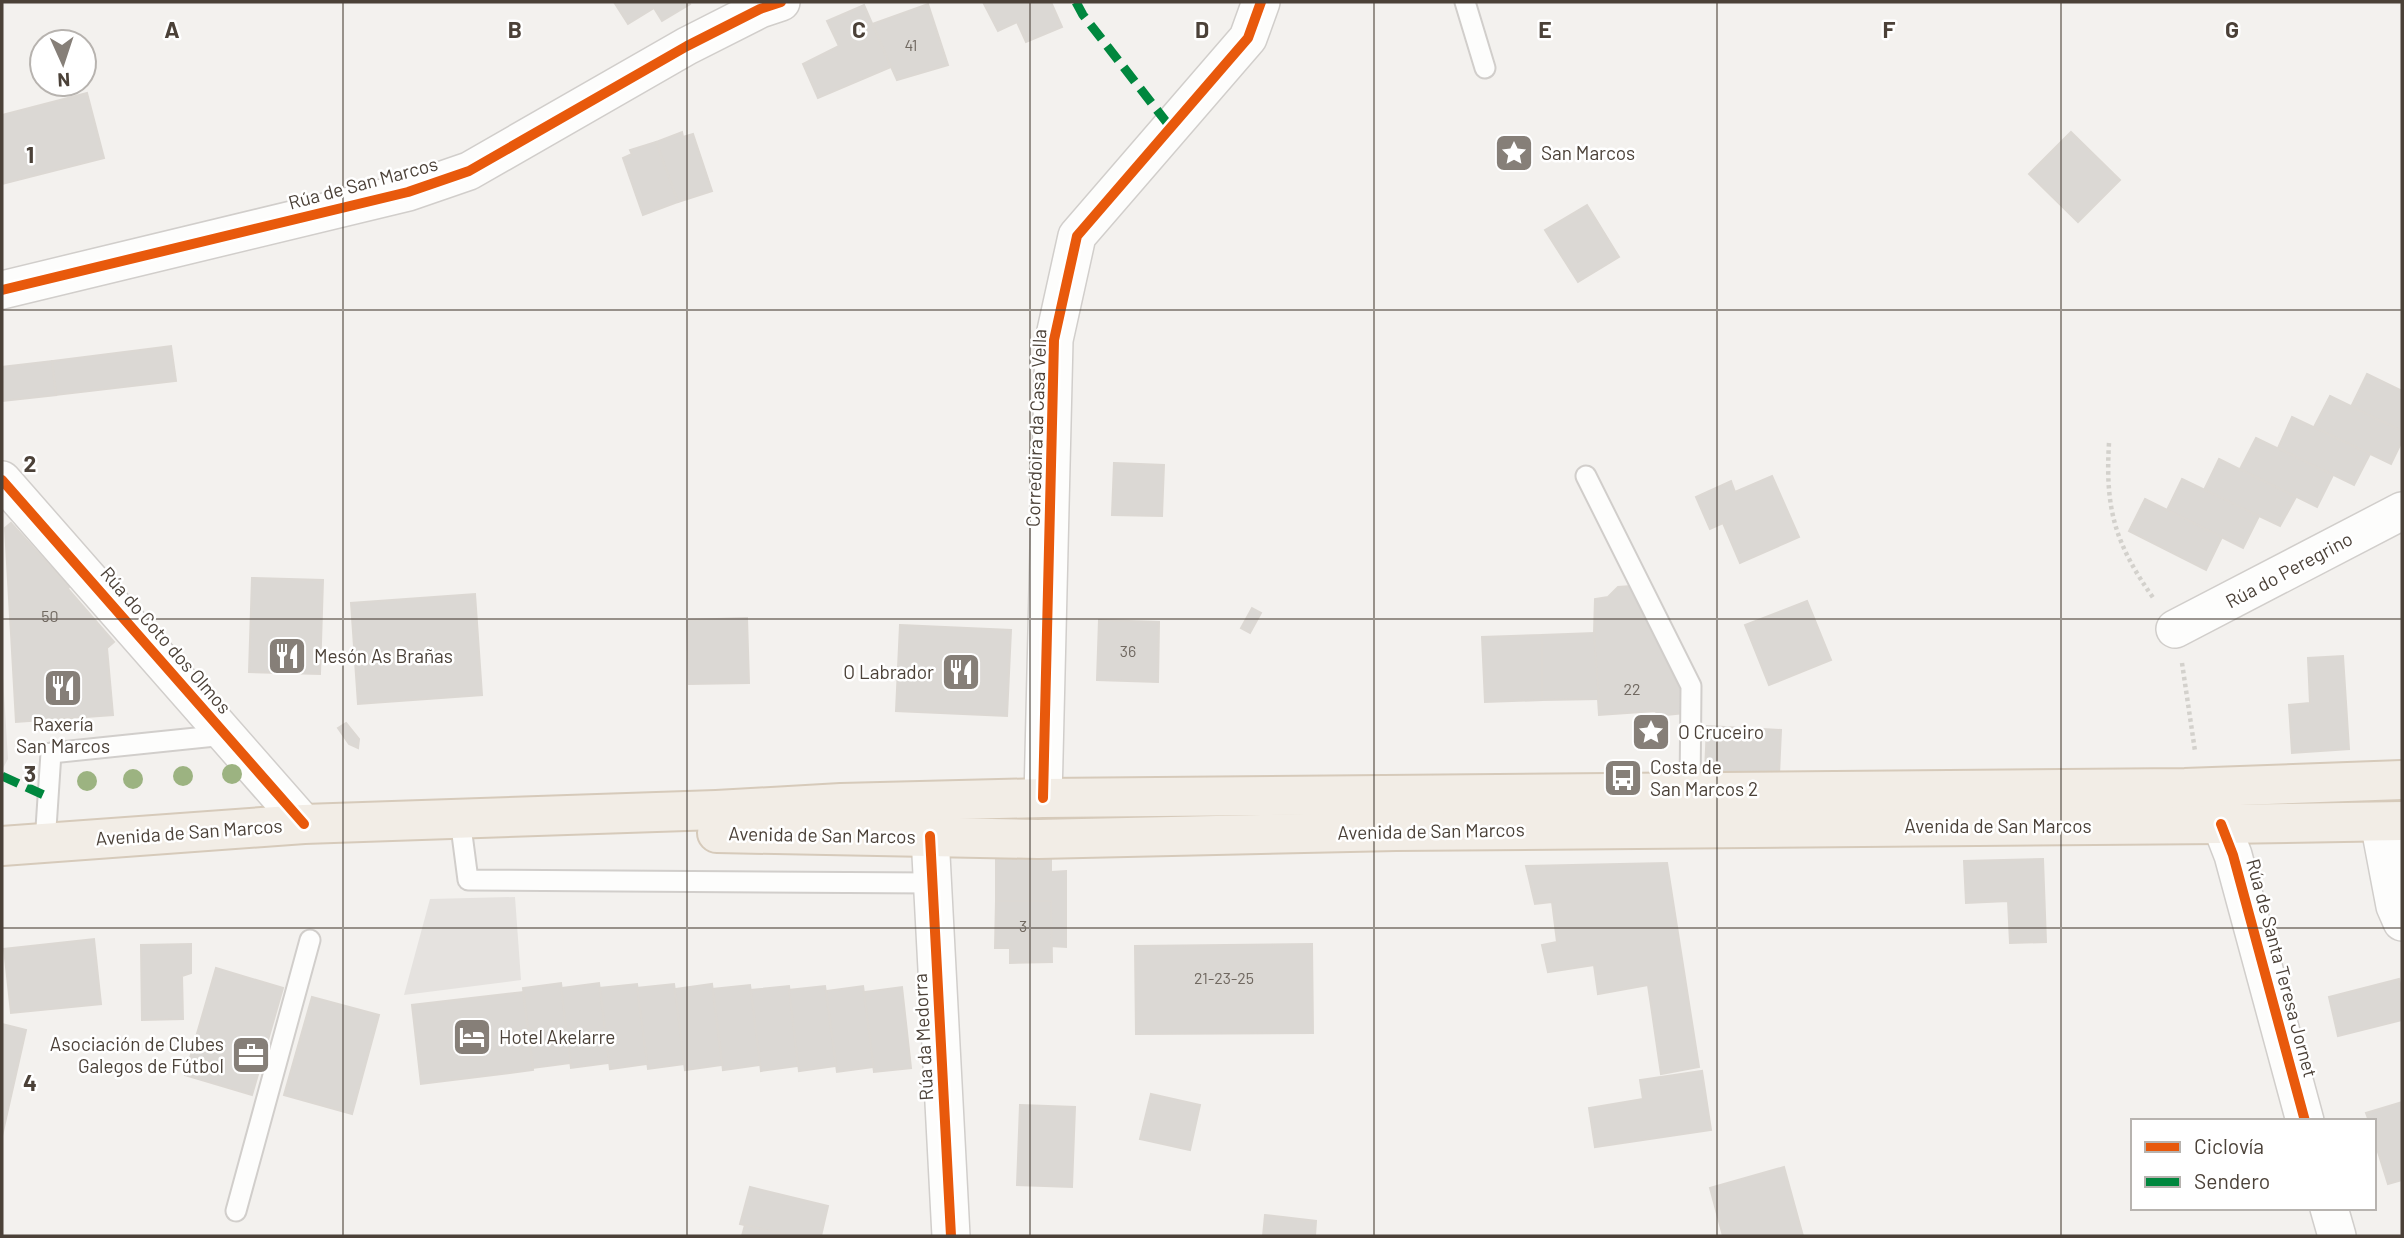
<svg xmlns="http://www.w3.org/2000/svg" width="2404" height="1238" viewBox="0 0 2404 1238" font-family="Barlow,sans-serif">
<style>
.parking{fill:#e5e2df}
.building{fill:#dbd8d4;stroke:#dcd8d3;stroke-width:2}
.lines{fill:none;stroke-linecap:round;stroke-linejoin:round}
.service-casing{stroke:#d1cecb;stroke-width:23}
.minor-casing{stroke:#d1cecb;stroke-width:40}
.primary-casing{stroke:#d6caba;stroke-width:42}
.path{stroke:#d3d1cc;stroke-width:4.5;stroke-dasharray:3.5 3.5;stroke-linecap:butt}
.service{stroke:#fdfdfc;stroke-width:19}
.minor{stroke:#fdfdfc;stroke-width:37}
.primary{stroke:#f2ede6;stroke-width:38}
.quiet{stroke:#00873e;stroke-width:9;stroke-dasharray:18 9;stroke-linecap:butt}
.cycleway-casing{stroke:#fff;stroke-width:15}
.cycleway{stroke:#e8590c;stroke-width:10}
.tree{fill:#9cb381}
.grid{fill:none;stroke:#4b4138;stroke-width:2;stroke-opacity:0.55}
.labels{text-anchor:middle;stroke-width:5;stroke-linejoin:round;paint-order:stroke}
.number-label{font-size:16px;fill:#706860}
.poi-label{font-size:19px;fill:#4b4138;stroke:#fff;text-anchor:start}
.street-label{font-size:19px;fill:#4b4138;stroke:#fff}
.grid-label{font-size:23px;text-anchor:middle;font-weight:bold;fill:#4b4138;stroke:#fff;stroke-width:5;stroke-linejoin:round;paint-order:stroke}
</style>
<rect width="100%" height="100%" fill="#f3f1ee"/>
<g class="parking">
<path d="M2 661 8 759 2 770Z"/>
<path d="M515 897 521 980 404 995 430 899Z"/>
</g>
<g class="building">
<path d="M614 2H689L690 4 662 21 654 8 628 24Z"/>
<path d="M983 2H1051L1062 27 1026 42 1017 22 998 31Z"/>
<path d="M928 4 948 65 897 80 872 24Z"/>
<path d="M864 5 891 67 818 98 803 64 839 46 827 21Z"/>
<path d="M87 93 104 158 2 184V115Z"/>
<path d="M682 132 683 137 693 134 712 191 678 202 656 142Z"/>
<path d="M2071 132 2120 180 2078 222 2029 174Z"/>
<path d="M656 142 678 202 643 215 623 158 632 154 630 150Z"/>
<path d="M1587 205 1619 257 1578 282 1545 230Z"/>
<path d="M171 346 176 381 56 395 52 361Z"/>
<path d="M52 361 56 395 3 401 2 367Z"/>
<path d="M2367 374 2402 391V431L2351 407Z"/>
<path d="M2330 396 2402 431V441L2391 464 2314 427Z"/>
<path d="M2292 417 2370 454 2354 485 2278 448Z"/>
<path d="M2256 438 2333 475 2317 507 2240 469Z"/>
<path d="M2219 459 2296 497 2280 526 2204 490Z"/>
<path d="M1114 463 1164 465 1162 516 1112 515Z"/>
<path d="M1772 476 1799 537 1740 563 1723 523 1710 529 1696 497 1731 481 1735 492Z"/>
<path d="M2182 479 2259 516 2243 548 2167 510Z"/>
<path d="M2145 499 2222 537 2206 570 2129 531Z"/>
<path d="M11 523 69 587 68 589 114 642 107 648 113 715 16 722 5 528Z"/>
<path d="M252 578 323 580 320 674 249 672Z"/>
<path d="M1632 586 1681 690 1684 713 1657 716 1656 711 1599 715 1594 633 1595 599 1608 597 1618 587Z"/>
<path d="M475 594 482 695 358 704 351 603Z"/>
<path d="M1807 601 1831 660 1769 685 1745 625Z"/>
<path d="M1252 608 1261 613 1250 633 1241 628Z"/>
<path d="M747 618 749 683 689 684 687 620Z"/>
<path d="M1099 620 1159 622 1158 682 1097 680Z"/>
<path d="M900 625 1011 630 1007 716 896 711Z"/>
<path d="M1594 633 1599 699 1542 700V635Z"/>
<path d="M1542 635V700L1485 702 1482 637Z"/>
<path d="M2343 656 2349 749 2292 753 2289 705 2310 703 2308 658Z"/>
<path d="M346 723 359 739 358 748 349 744 338 728Z"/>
<path d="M1707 726 1781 730 1779 775 1705 772Z"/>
<path d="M996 856H1051V872L1066 871V947L1051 946V901H996Z"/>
<path d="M2043 859 2046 942 2010 943 2008 901 1966 903 1964 861Z"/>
<path d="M1667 863 1699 1067 1661 1074 1648 985 1598 994 1594 965 1548 972 1542 945 1557 942 1552 902 1535 904 1526 866Z"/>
<path d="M996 901H1051L1052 962 1010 963V948H995Z"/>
<path d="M94 939 101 1004 11 1013 4 949Z"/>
<path d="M191 944V973L182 976 183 1019 142 1020 141 945Z"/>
<path d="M1312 944 1313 1033 1136 1034 1135 946Z"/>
<path d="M216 968 283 988 252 1095 185 1075Z"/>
<path d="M2399 979 2402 992V1020L2338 1036 2329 997Z"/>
<path d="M561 983 571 1063 533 1068 523 988Z"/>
<path d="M599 983 609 1063 571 1068 561 988Z"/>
<path d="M637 984 647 1064 610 1069 600 988Z"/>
<path d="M674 984 685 1064 648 1069 637 988Z"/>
<path d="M712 984 722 1065 685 1070 675 989Z"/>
<path d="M750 985 760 1065 723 1070 713 989Z"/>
<path d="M789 986 798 1066 761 1071 751 990Z"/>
<path d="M825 986 836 1066 799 1071 789 990Z"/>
<path d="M863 986 874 1067 837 1072 826 991Z"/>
<path d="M902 987 911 1068 874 1072 864 992Z"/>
<path d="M523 992 533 1070 421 1084 412 1005Z"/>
<path d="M312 997 379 1015 352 1114 284 1095Z"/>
<path d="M2 1024 26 1030 2 1136Z"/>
<path d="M1702 1071 1711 1130 1595 1147 1589 1108 1643 1099 1640 1080Z"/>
<path d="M1151 1094 1200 1105 1190 1150 1140 1139Z"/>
<path d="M2402 1102V1180L2388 1184 2374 1139V1121H2369L2366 1113Z"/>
<path d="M1020 1105 1075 1107 1072 1187 1017 1185Z"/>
<path d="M1784 1167 1803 1236H1723L1710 1188Z"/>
<path d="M750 1187 828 1206 821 1236H792L740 1224Z"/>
<path d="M1265 1215 1316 1221 1315 1236H1263Z"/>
<path d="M745 1225 792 1236H742Z"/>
</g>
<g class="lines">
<g class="service-casing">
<g id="service">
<path d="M1465 2 1485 68"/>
<path d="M1586 476 1691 686 1690 793"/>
<path d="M460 819 468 880 932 883"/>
<path d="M45 843 51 753 225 735"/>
<path d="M236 1211 310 940"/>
</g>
</g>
<g class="minor-casing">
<g id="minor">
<path d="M2 290 408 192 469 171 687 46 760 9 781 2"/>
<path d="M2 480 304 824"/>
<path d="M2175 629 2402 511"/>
<path d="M1043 798 1054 340 1077 236 1248 38 1261 2"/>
<path d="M2379 822 2395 906 2402 922"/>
<path d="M2221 824 2233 855 2305 1121"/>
<path d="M930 836 951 1236"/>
<path d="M2329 1208 2337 1236"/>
</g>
</g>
<g class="primary-casing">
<g id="primary">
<path d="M717 833 1038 839 1396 831 2221 824 2402 821"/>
<path d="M2 846 304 824 716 810 841 803 1043 798 2185 788 2402 780"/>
</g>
</g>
<g class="path">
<path d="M2109 443C2105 509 2115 544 2154 599"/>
<path d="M2182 663 2195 751"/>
</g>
<use href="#service" class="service"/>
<use href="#minor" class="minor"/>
<use href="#primary" class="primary"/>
<g class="quiet">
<path d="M1076 2 1083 15 1171 128"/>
<path d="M2 776 48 797"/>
</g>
<g class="cycleway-casing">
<g id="cycleway">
<path d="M2 290 408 192 469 171 687 46 760 9 781 2"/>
<path d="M2 480 304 824"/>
<path d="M1043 798 1054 340 1077 236 1248 38 1261 2"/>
<path d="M2221 824 2233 855 2305 1121"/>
<path d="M930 836 951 1236"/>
</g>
</g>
<use href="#cycleway" class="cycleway"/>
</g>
<g class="tree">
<circle cx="232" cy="774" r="10"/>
<circle cx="183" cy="776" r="10"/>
<circle cx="133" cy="779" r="10"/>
<circle cx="87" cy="781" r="10"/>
</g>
<path class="grid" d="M343 2V1236M687 2V1236M1030 2V1236M1374 2V1236M1717 2V1236M2061 2V1236M2 310H2402M2 619H2402M2 928H2402"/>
<defs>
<g id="sight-square" transform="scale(2.0125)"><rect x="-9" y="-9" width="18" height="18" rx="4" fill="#867f78" stroke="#fff"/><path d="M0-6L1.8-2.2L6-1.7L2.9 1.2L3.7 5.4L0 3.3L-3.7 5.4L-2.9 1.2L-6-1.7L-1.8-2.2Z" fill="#fff"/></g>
<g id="restaurant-square" transform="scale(2.0125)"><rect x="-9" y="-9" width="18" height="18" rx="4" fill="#867f78" stroke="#fff"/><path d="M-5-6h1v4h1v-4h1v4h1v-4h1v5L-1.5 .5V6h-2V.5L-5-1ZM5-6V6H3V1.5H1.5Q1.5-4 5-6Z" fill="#fff"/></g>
<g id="bus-square" transform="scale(2.0125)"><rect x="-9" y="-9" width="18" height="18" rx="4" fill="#867f78" stroke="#fff"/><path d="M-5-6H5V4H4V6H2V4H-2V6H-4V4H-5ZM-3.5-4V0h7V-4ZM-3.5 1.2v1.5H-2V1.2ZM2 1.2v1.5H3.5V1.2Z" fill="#fff"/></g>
<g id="hotel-square" transform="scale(2.0125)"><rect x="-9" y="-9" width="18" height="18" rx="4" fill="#867f78" stroke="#fff"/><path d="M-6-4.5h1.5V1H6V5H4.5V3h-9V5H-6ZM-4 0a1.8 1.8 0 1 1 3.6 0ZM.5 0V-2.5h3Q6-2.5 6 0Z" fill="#fff"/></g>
<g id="office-square" transform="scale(2.0125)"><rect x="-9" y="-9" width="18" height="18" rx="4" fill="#867f78" stroke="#fff"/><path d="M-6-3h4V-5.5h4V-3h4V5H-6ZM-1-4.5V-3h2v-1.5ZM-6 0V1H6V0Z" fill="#fff"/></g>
</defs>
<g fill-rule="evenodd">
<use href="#sight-square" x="1514" y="153"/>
<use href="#restaurant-square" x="287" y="656"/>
<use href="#restaurant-square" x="961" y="672"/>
<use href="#restaurant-square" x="63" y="688"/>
<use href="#sight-square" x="1651" y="732"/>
<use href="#bus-square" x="1623" y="778"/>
<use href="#hotel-square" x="472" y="1037"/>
<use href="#office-square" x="251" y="1055"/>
</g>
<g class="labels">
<g class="number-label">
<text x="911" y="51">41</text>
<text x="50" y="622">50</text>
<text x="1128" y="657">36</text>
<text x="1632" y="695">22</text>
<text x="1023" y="932">3</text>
<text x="1224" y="984">21-23-25</text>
</g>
<g class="poi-label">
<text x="1541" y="160">San Marcos</text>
<text x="314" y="663">Mesón As Brañas</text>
<text x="934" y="679" text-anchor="end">O Labrador</text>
<text x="63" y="731" text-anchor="middle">Raxería<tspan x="63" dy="22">San Marcos</tspan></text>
<text x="1678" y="739">O Cruceiro</text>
<text x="1650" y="774">Costa de<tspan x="1650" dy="22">San Marcos 2</tspan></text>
<text x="499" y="1044">Hotel Akelarre</text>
<text x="224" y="1051" text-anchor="end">Asociación de Clubes<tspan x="224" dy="22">Galegos de Fútbol</tspan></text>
</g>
<g class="street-label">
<text transform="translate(363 183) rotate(-15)" y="7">Rúa de San Marcos</text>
<text transform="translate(1036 428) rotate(-88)" y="7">Corredoira da Casa Vella</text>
<text transform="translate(2289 570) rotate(-28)" y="7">Rúa do Peregrino</text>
<text transform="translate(166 640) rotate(49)" y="7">Rúa do Coto dos Olmos</text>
<text x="1998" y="833">Avenida de San Marcos</text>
<text transform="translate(1431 831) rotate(-1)" y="7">Avenida de San Marcos</text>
<text transform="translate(189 832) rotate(-4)" y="7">Avenida de San Marcos</text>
<text transform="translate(822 835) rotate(1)" y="7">Avenida de San Marcos</text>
<text transform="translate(2282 968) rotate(75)" y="7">Rúa de Santa Teresa Jornet</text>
<text transform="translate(923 1037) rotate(-93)" y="7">Rúa da Medorra</text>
</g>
</g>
<g class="grid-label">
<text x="172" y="38">A</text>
<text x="515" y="38">B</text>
<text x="859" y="38">C</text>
<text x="1202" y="38">D</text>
<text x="1545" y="38">E</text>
<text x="1889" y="38">F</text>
<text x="2232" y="38">G</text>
<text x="30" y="163">1</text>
<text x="30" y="472">2</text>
<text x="30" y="782">3</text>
<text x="30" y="1091">4</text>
</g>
<rect width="2404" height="1238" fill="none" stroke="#4b4138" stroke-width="7"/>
<rect x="2131" y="1119" width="245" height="91" fill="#ffffff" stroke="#b7b3af" stroke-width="2"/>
<rect x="2145" y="1142" width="35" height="10" fill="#e8590c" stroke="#b7b3af" stroke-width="2"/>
<text x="2194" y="1154" font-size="21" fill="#4b4138">Ciclovía</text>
<rect x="2145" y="1177" width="35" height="10" fill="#00873e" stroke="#b7b3af" stroke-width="2"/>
<text x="2194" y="1189" font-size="21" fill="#4b4138">Sendero</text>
<g transform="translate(63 63) rotate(177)"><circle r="33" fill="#ffffff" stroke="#b7b3af" stroke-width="2"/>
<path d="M0-5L12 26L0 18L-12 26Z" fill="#867f78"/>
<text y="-10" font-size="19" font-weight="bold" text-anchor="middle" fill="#4b4138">N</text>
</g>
</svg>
